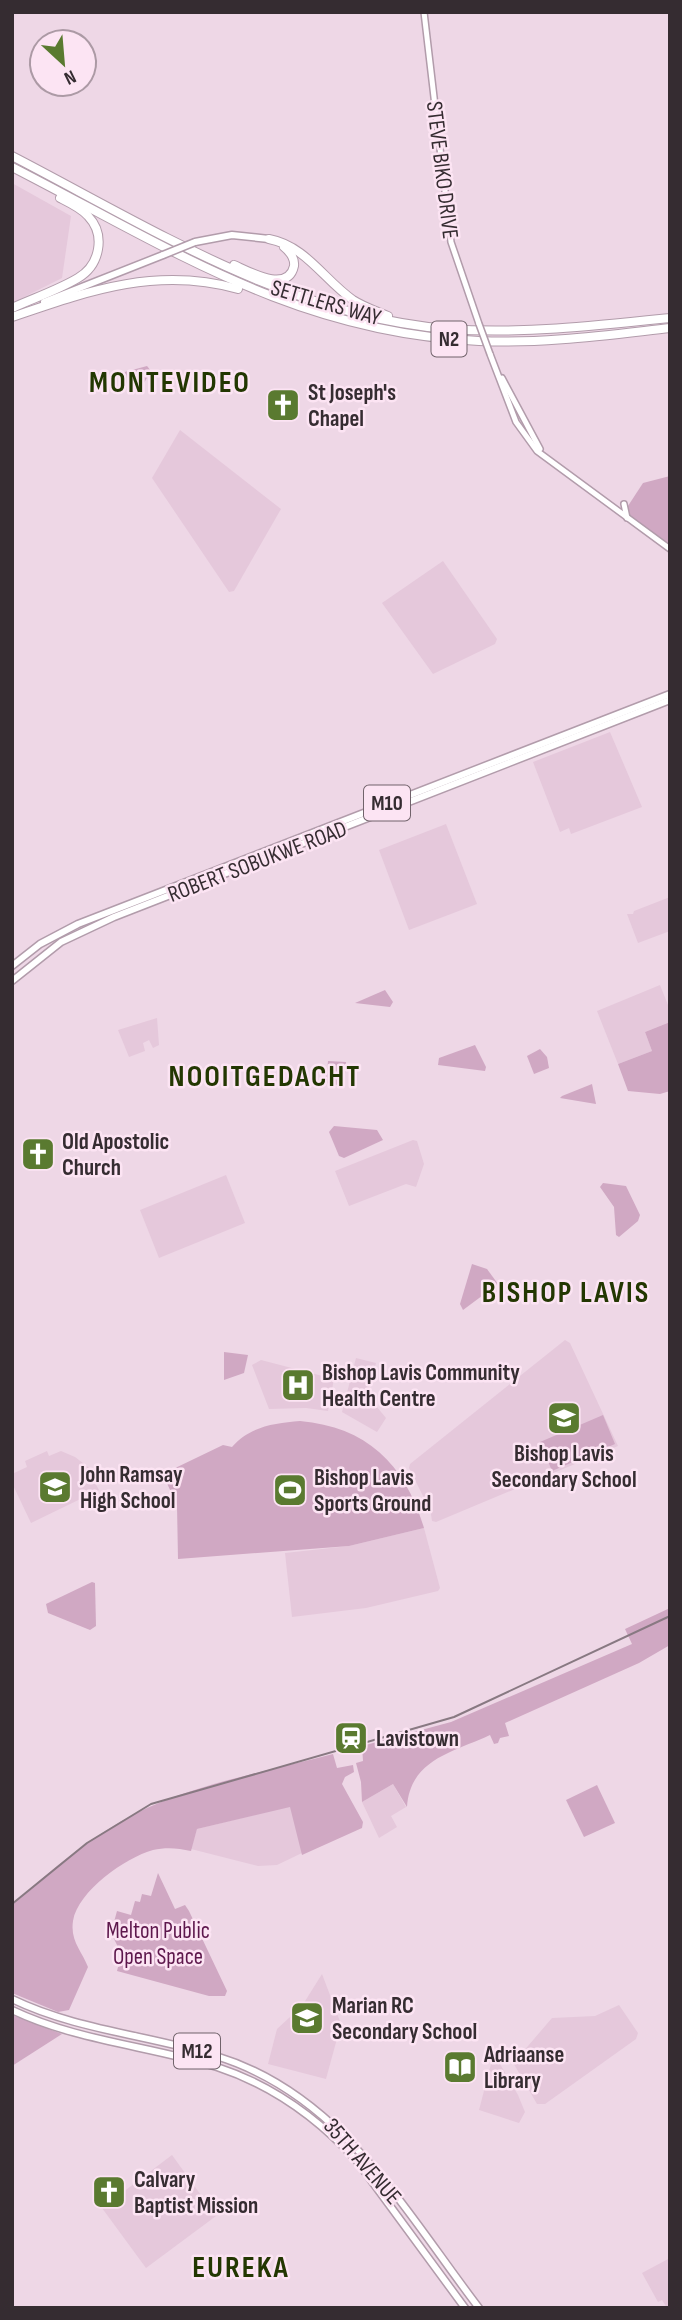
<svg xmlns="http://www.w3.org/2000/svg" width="682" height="2320" viewBox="0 0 682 2320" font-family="'Sofia Sans Condensed',sans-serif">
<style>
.built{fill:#e5c8db}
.green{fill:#d0a8c3}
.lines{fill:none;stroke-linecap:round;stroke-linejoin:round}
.secondary-casing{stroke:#b29cab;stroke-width:8}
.primary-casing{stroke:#b29cab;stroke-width:9}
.highway-casing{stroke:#b29cab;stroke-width:10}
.secondary{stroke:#fff;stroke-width:5}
.primary{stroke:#fff;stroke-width:6}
.highway{stroke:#fff;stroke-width:8}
.rail{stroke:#887982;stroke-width:2}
.secondary-bridge-casing{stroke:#b29cab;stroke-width:8;stroke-linecap:butt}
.primary-bridge-casing{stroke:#b29cab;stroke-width:9;stroke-linecap:butt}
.secondary-bridge{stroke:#fff;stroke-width:5}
.primary-bridge{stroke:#fff;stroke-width:6}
.labels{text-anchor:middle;stroke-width:5;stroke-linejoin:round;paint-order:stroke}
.shield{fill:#fce4f3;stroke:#71636b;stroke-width:2}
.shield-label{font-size:21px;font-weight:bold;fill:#352c31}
.street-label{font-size:23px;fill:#352c31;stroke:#fce4f3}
.poi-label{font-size:23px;font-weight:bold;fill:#352c31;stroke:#fce4f3;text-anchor:start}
.park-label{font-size:23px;fill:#5d174c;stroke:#fce4f3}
.district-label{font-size:30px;font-weight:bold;letter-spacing:2px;fill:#233702;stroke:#fce4f3}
</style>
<rect width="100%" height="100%" fill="#eed7e6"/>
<g class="built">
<path d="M12 183 71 216 62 278 12 303Z"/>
<path d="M180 430 281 509 234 591 229 592 152 478Z"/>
<path d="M443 561 497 639 495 644 433 674 382 603Z"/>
<path d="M610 732 642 807 571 834 569 828 560 832 533 762Z"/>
<path d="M446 824 477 904 409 930 379 850Z"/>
<path d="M670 897V931L638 943 627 914H633L634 911Z"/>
<path d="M660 985 670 1010V1022L645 1032 652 1051 618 1064 597 1011Z"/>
<path d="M157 1018 159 1045 153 1048 149 1040 143 1043 145 1051 129 1057 118 1030Z"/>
<path d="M413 1140 417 1141 424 1164 416 1187 406 1184 349 1206 335 1171Z"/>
<path d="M226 1175 245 1223 159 1258 140 1210Z"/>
<path d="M565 1340 570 1343 618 1446 436 1522 432 1521 429 1501 425 1500 409 1468 410 1464Z"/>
<path d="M356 1358 376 1363 367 1395 386 1418 377 1432 342 1412Z"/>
<path d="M261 1360 334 1379 328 1411 306 1408 269 1409 252 1365Z"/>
<path d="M47 1451 49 1456 61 1451 75 1457 101 1477 94 1481 99 1490 31 1523 12 1483V1474L27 1467 25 1461Z"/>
<path d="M424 1528 440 1588 438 1591 366 1608 292 1617 285 1553 349 1546Z"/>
<path d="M393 1784 406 1807 391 1816 397 1827 379 1838 362 1802Z"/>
<path d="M291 1806 302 1853 277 1865 258 1866 191 1849 197 1829Z"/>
<path d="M322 1974 341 2024 326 2079 268 2064 277 2029 302 2006Z"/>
<path d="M619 2005 638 2033 636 2039 545 2104H537L511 2059 522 2053 552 2018 595 2016Z"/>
<path d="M494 2062 500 2064 518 2095 525 2112 519 2123 479 2110 491 2064Z"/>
<path d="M172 2155 216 2216 146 2268 102 2208Z"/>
<path d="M670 2258V2308H667L662 2300 658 2302 642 2273Z"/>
</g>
<g class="green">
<path d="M147 366 151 371 141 388 131 391 121 373Z"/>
<path d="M670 476V545L629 516 626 509 643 483Z"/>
<path d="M385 990 393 1002 390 1007 355 1003Z"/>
<path d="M670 1022V1091L660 1094 628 1091 618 1064 652 1051 645 1032Z"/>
<path d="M475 1045 486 1067 485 1071 438 1065 439 1058Z"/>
<path d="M540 1049 547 1057 549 1068 534 1074 527 1056Z"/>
<path d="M328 1061 346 1062 344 1086 326 1083Z"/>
<path d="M592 1084 596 1104 560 1098 562 1096Z"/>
<path d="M334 1126 377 1130 383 1140 344 1158 339 1156 329 1132Z"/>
<path d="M603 1183 626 1186 640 1215 638 1221 619 1237 616 1235 614 1207 600 1187Z"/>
<path d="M472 1264 487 1269 498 1284 463 1310 460 1304Z"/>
<path d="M224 1352 248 1355 244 1373 224 1380Z"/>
<path d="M603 1415 615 1444 552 1471 540 1442Z"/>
<path d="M300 1421C367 1427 405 1464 424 1528L349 1546 178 1559 177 1505 165 1479 171 1477 169 1471 223 1445 232 1447C249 1427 274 1423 300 1421Z"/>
<path d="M92 1582 95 1583 96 1626 90 1630 48 1613 46 1604Z"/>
<path d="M670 1608V1645L639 1663 505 1723 509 1736 500 1738 498 1743 494 1744 490 1735C454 1752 410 1759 407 1807L393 1784 362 1802 361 1782 356 1763 363 1761 362 1746 451 1722 632 1644 625 1629Z"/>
<path d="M333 1754 337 1768 353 1765 354 1772 345 1777 342 1784 363 1822 362 1828 302 1855 290 1807 197 1829 191 1851C178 1848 166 1847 153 1850 125 1858 78 1891 73 1921 70 1941 82 1951 88 1967L69 2010 58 2012 12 1993V1905C53 1868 97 1831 147 1808 205 1782 272 1770 333 1754Z"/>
<path d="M597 1785 615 1823 584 1837 566 1800Z"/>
<path d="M158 1873 175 1909 185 1905 189 1911 227 1991 225 1996H209L117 1971 118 1967 126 1963 111 1933 117 1911 131 1915 135 1901 140 1902 142 1894 151 1896Z"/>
<path d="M12 2015 62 2034 12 2066Z"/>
</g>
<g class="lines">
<g class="secondary-casing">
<g id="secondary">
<path d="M424 12 451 242 479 324"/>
<path d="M490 354 516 422 537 451 670 549"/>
<path d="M502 378 540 449"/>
<path d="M624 504 627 518"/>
</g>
</g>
<g class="primary-casing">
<g id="primary">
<path d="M195 242 232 235 269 239"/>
<path d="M44 302 163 255"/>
<path d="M12 966 40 944 78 924 670 694"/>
<path d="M12 981 61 942 114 917 670 700"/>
<path d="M12 1999C76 2030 149 2035 216 2056 341 2094 404 2210 479 2308"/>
<path d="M12 2010C77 2041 150 2046 217 2067 272 2085 318 2118 357 2161L465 2308"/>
</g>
</g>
<g class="highway-casing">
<g id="highway">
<path d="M12 156C151 228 288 316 448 329 523 334 595 326 670 318"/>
<path d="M12 167C170 248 296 333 479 341 543 344 607 335 670 328"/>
<path d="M269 239C306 246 324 280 353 300 364 307 376 311 388 316"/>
<path d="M234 265C248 271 288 294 294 266 295 258 290 252 284 247"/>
<path d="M12 308C34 298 58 290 78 278 100 265 106 235 88 216 81 208 70 203 60 198"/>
<path d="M12 317C88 291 157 266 238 289"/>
</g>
</g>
<use href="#secondary" class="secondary"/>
<use href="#primary" class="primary"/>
<use href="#highway" class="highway"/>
<path class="rail" d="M12 1904 87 1843 151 1804 454 1717 670 1616"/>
<g class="secondary-bridge-casing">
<path id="secondary-bridge" d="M479 324 490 354"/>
</g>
<g class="primary-bridge-casing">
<path id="primary-bridge" d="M163 255 195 242"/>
</g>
<use href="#secondary-bridge" class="secondary-bridge"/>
<use href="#primary-bridge" class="primary-bridge"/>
</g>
<defs>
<g id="church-square" transform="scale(1.75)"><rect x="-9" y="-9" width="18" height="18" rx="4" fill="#5a7a30" stroke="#fce4f3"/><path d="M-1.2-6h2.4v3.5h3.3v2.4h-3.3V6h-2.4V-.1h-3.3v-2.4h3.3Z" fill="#fff"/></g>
<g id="hospital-square" transform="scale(1.75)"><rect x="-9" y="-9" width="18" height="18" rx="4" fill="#5a7a30" stroke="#fce4f3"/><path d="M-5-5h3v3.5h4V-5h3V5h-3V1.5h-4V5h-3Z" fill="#fff"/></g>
<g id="school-square" transform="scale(1.75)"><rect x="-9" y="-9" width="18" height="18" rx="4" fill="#5a7a30" stroke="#fce4f3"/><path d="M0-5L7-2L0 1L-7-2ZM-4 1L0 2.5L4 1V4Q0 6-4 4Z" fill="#fff"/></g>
<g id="stadium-square" transform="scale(1.75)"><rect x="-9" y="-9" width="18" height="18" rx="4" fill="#5a7a30" stroke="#fce4f3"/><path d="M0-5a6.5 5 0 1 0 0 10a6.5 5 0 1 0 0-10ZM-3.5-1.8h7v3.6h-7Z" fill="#fff"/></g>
<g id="station-square" transform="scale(1.75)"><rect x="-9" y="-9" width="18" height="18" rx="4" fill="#5a7a30" stroke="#fce4f3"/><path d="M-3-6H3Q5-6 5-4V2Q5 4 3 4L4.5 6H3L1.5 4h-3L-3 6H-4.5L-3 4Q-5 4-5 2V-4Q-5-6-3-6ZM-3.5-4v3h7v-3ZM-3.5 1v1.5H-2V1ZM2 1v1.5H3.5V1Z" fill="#fff"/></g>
<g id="library-square" transform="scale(1.75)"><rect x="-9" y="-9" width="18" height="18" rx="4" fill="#5a7a30" stroke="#fce4f3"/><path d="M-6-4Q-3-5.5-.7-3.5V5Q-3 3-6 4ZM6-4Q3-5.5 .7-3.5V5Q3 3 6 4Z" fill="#fff"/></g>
</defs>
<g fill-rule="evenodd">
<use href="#church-square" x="283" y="405"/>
<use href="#church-square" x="38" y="1154"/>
<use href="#hospital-square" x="298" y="1385"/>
<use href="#school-square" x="564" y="1418"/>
<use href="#school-square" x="55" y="1487"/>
<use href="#stadium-square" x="290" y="1490"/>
<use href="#station-square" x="351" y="1738"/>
<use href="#school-square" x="307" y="2018"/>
<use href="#library-square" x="460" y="2067"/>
<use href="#church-square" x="109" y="2192"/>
</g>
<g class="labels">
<g class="shield">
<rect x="431.5" y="321.5" width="35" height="35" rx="5"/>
<rect x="364" y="785.5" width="46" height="35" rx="5"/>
<rect x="174" y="2033.5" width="46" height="35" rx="5"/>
</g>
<g class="shield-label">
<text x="449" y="346">N2</text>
<text x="387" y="810">M10</text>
<text x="197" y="2058">M12</text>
</g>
<g class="street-label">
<text transform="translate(443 170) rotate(83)" y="8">STEVE BIKO DRIVE</text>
<text transform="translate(326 302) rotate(16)" y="8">SETTLERS WAY</text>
<text transform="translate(257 861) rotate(-21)" y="8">ROBERT SOBUKWE ROAD</text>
<text transform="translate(363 2161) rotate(49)" y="8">35TH AVENUE</text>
</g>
<g class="poi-label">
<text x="308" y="400">St Joseph's<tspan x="308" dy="26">Chapel</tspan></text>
<text x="62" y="1149">Old Apostolic<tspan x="62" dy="26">Church</tspan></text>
<text x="322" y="1380">Bishop Lavis Community<tspan x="322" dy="26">Health Centre</tspan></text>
<text x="564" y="1461" text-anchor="middle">Bishop Lavis<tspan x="564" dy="26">Secondary School</tspan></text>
<text x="80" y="1482">John Ramsay<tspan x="80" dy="26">High School</tspan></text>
<text x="314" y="1485">Bishop Lavis<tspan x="314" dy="26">Sports Ground</tspan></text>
<text x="376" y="1746">Lavistown</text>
<text x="332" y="2013">Marian RC<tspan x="332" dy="26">Secondary School</tspan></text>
<text x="484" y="2062">Adriaanse<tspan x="484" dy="26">Library</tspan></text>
<text x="134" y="2187">Calvary<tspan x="134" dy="26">Baptist Mission</tspan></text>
</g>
<g class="park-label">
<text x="158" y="1938">Melton Public<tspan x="158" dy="26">Open Space</tspan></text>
</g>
<g class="district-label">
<text x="170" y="392">MONTEVIDEO</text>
<text x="265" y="1086">NOOITGEDACHT</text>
<text x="566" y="1302">BISHOP LAVIS</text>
<text x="241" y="2277">EUREKA</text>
</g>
</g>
<rect width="682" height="2320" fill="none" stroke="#352c31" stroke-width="28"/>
<g transform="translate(63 63) rotate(154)"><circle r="33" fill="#fce4f3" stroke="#ac9aa5" stroke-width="2"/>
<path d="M0-5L12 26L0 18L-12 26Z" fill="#5a7a30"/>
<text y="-10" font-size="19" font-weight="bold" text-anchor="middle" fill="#352c31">N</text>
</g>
</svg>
